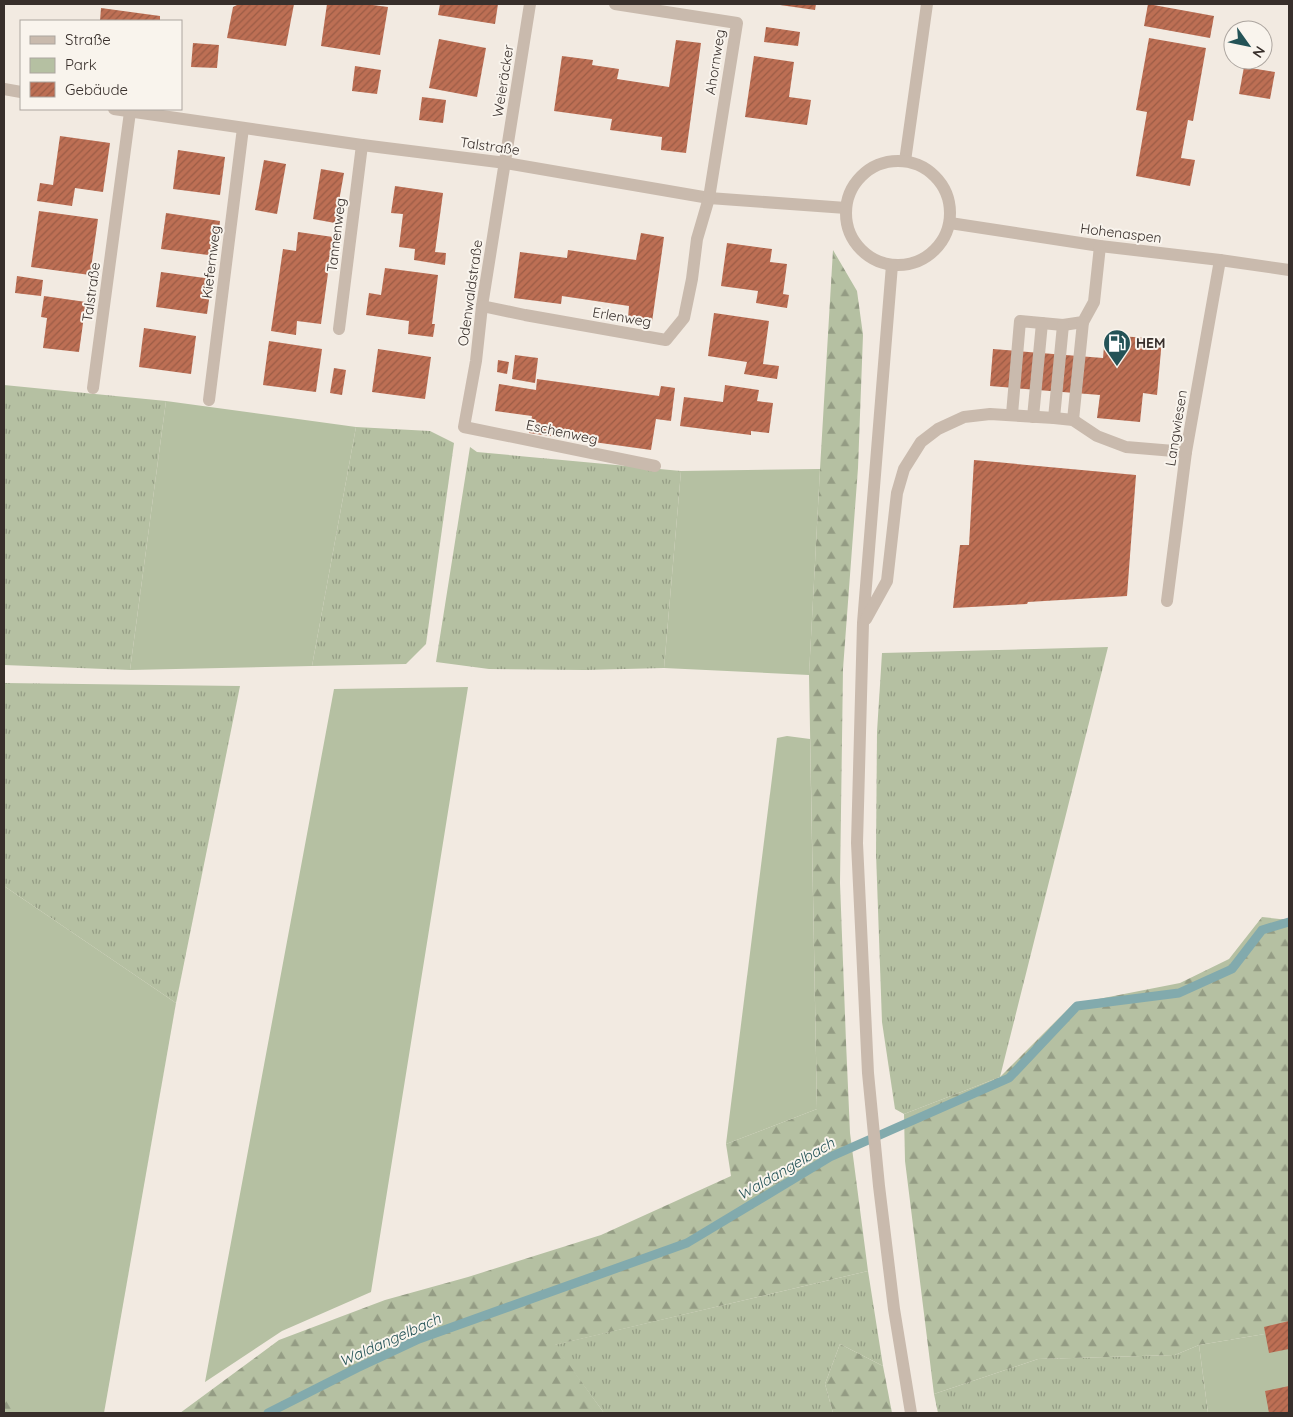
<svg xmlns="http://www.w3.org/2000/svg" width="1293" height="1417" viewBox="0 0 1293 1417" font-family="Quicksand,sans-serif">
<style>
.grass{fill:url(#grass-tufts)}
.forest{fill:url(#forest-firs)}
.green{fill:#b5c0a2}
.lines{fill:none;stroke-linecap:round;stroke-linejoin:round}
.stream{stroke:#82aaad;stroke-width:9}
.building{fill:url(#building-hatch)}
.minor{stroke:#c9baad;stroke-width:12}
.labels{text-anchor:middle;stroke-width:4;stroke-linejoin:round;paint-order:stroke}
.street-label{font-size:14px;fill:#382f2b;stroke:#f9f4ed}
.poi-label{font-size:14px;font-weight:bold;fill:#382f2b;stroke:#f9f4ed;text-anchor:start}
.water-label{font-size:15px;font-style:italic;fill:#245357;stroke:#f9f4ed}
</style>
<defs>
<pattern id="grass-tufts" width="24" height="20" patternUnits="userSpaceOnUse" patternTransform="scale(1.25)"><rect width="24" height="20" fill="#b5c0a2"/><path d="M3 7l-1-3M5 7V3M7 7l1-3M15 17l-1-3M17 17v-4M19 17l1-3" fill="none" stroke="#949c84"/></pattern>
<pattern id="forest-firs" width="22" height="20" patternUnits="userSpaceOnUse" patternTransform="scale(1.25)"><rect width="22" height="20" fill="#b5c0a2"/><path d="M5 1l3.5 6h-7zM16 11l3.5 6h-7z" fill="#949c84"/></pattern>
<pattern id="building-hatch" width="6" height="6" patternUnits="userSpaceOnUse" patternTransform="scale(1.25)"><rect width="6" height="6" fill="#bd6f54"/><path d="M-1 1l2-2M0 6l6-6M5 7l2-2" fill="none" stroke="#9b5c46"/></pattern>
</defs>
<rect width="100%" height="100%" fill="#f2eae1"/>
<g class="grass">
<path d="M4 385 166 401 130 670 4 665Z"/>
<path d="M356 427 430 431 454 443 426 644 406 664 312 666Z"/>
<path d="M470 447 477 452 681 471 664 668 585 670 489 669 436 662Z"/>
<path d="M1108 647 1000 1077 904 1114 895 1109 882 1022 876 853 877 732 882 653Z"/>
<path d="M4 683 240 686 176 1003 4 886Z"/>
<path d="M868 1271 883 1366 840 1344 825 1384 833 1413H604L554 1345Z"/>
<path d="M1199 1345 1208 1413H938L934 1394 1038 1359 1175 1355Z"/>
</g>
<g class="forest">
<path d="M833 250 857 291 863 335 858 468 843 669 840 883 846 1042 850 1133 868 1271 555 1345 604 1413H180L279 1340 385 1300 468 1277 601 1235 731 1176 726 1144 817 1109 809 675 820 469Z"/>
<path d="M1262 917 1289 920V1330L1199 1345 1175 1355 1038 1359 934 1394 905 1161 904 1114 1000 1077 1073 1004 1180 983 1229 959Z"/>
<path d="M840 1344 883 1366 892 1413H833L825 1384Z"/>
<path d="M4 1377 53 1413H4Z"/>
</g>
<g class="green">
<path d="M166 401 356 427 312 666 130 670Z"/>
<path d="M820 469 809 675 664 668 681 471Z"/>
<path d="M468 687 371 1292 282 1331 205 1382 334 689Z"/>
<path d="M787 736 810 739 817 1109 726 1144 777 738Z"/>
<path d="M4 886 176 1003 104 1413H32L4 1391Z"/>
<path d="M1289 1330V1413H1208L1199 1345Z"/>
</g>
<g class="lines">
<path class="stream" d="M268 1413 357 1368 419 1339 687 1243 830 1157 1009 1078 1077 1006 1179 993 1232 969 1262 930 1289 922"/>
</g>
<g class="building">
<path d="M239 4H294L286 46 227 38 233 7Z"/>
<path d="M327 4H365L388 7 380 55 321 46Z"/>
<path d="M440 4H498L495 24 438 15Z"/>
<path d="M781 4H816L815 10 780 5Z"/>
<path d="M1148 4 1214 16 1210 38 1144 26Z"/>
<path d="M101 8 160 16V21H100Z"/>
<path d="M766 27 800 32 798 46 764 42Z"/>
<path d="M1149 38 1206 48 1193 121 1188 120 1181 158 1195 160 1190 186 1136 176 1147 112 1136 110Z"/>
<path d="M439 39 486 48 477 97 429 88Z"/>
<path d="M676 40 701 43 686 153 661 150 662 137 610 130 612 119 554 111 562 56 593 60 592 65 619 69 617 79 669 87Z"/>
<path d="M193 43 219 45 217 68 191 67Z"/>
<path d="M754 56 794 62 789 97 811 100 807 125 745 117Z"/>
<path d="M355 66 381 70 377 94 352 91Z"/>
<path d="M1244 67 1275 72 1270 99 1239 94Z"/>
<path d="M422 97 446 100 443 123 419 120Z"/>
<path d="M60 136 110 143 103 192 75 188 72 206 37 201 40 183 53 185Z"/>
<path d="M178 150 225 157 220 195 173 189Z"/>
<path d="M264 160 286 164 277 214 255 210Z"/>
<path d="M321 169 344 173 335 223 313 219Z"/>
<path d="M395 186 443 193 435 252 446 253 445 265 414 260 415 249 399 247 403 214 391 213Z"/>
<path d="M39 211 98 219 90 275 31 267Z"/>
<path d="M166 213 220 221 216 256 161 249Z"/>
<path d="M298 232 333 237 321 324 297 321 296 335 271 331 283 249 296 251Z"/>
<path d="M641 233 664 237 652 322 628 318 629 306 562 296 561 304 514 298 520 252 567 258 568 250 636 260Z"/>
<path d="M727 243 772 249 770 262 787 264 783 294 789 295 787 308 756 303 758 291 721 286Z"/>
<path d="M385 268 438 275 432 324H435L433 337 408 334 409 321 366 315 369 293 381 295Z"/>
<path d="M161 272 212 279 207 314 156 307Z"/>
<path d="M17 276 43 280 41 296 15 293Z"/>
<path d="M44 296 86 302 79 352 43 348 47 318 41 317Z"/>
<path d="M714 313 769 321 763 364 779 366 777 379 744 374 747 362 708 356Z"/>
<path d="M144 328 196 336 191 374 139 367Z"/>
<path d="M1105 335 1162 339 1157 395 1143 393 1140 422 1097 418 1100 395 990 386 993 349 1103 358Z"/>
<path d="M269 341 322 349 316 392 263 385Z"/>
<path d="M378 349 431 357 425 399 372 392Z"/>
<path d="M515 355 538 358 535 383 512 379Z"/>
<path d="M498 360 509 362 507 374 497 372Z"/>
<path d="M334 368 346 370 342 395 330 393Z"/>
<path d="M537 379 659 396 661 386 675 388 671 421 656 419 651 450 529 433 532 416 495 411 499 384 536 390Z"/>
<path d="M725 385 759 390 757 401 773 403 769 433 751 431V435L680 426 684 397 723 402Z"/>
<path d="M974 460 1136 475 1127 596 1028 602 1027 604 953 608 960 545H969Z"/>
<path d="M1289 1321V1349L1269 1353 1264 1327Z"/>
<path d="M1289 1386V1413H1269L1265 1391Z"/>
</g>
<g class="lines">
<g class="minor">
<path d="M530 4 482 306 476 361 464 427 655 466"/>
<path d="M4 89 21 92"/>
<path d="M114 109 362 145 506 163 709 198 846 208"/>
<path d="M905 161 927 4"/>
<circle cx="898" cy="213" r="52"/>
<path d="M950 223 1100 246 1220 260 1289 270"/>
<path d="M892 265 863 623 857 843 868 1073 879 1186 894 1309 911 1413"/>
<path d="M482 306 525 315 666 340 684 318 692 279 697 239 709 198 737 23 615 4"/>
<path d="M339 329 362 145"/>
<path d="M93 388 130 112"/>
<path d="M209 400 243 128"/>
<path d="M1012 414 1020 321 1063 325 1083 322 1094 302 1100 246"/>
<path d="M1033 417 1042 323"/>
<path d="M1054 418 1063 325"/>
<path d="M1073 420 1083 322"/>
<path d="M1167 601 1186 452 1220 260"/>
<path d="M866 619 887 581 897 493 904 469 921 442 938 429 964 417 990 414 1054 418 1073 420 1097 436 1126 447 1186 452"/>
</g>
</g>
<defs>
<g id="fuel-pin" transform="scale(1.4375)"><path d="M0 17L-7.5 6A9.5 9.5 0 1 1 7.5 6Z" fill="#245357" stroke="#f9f4ed"/><path d="M-5.5-6h7V0h2V4h1.3V-2.5L3-4.5l.8-.8L6-3V5H2.5V1h-1V6h-7ZM-4.2-4.7v3.2H.2V-4.7Z" fill="#fff"/></g>
</defs>
<g fill-rule="evenodd">
<use href="#fuel-pin" x="1117" y="343"/>
</g>
<g class="labels">
<g class="street-label">
<text transform="translate(715 62) rotate(-81)" y="5">Ahornweg</text>
<text transform="translate(503 81) rotate(-81)" y="5">Weieräcker</text>
<text transform="translate(490 146) rotate(8)" y="5">Talstraße</text>
<text transform="translate(1121 233) rotate(7)" y="5">Hohenaspen</text>
<text transform="translate(336 235) rotate(-83)" y="5">Tannenweg</text>
<text transform="translate(211 262) rotate(-83)" y="5">Kiefernweg</text>
<text transform="translate(91 292) rotate(-82)" y="5">Talstraße</text>
<text transform="translate(470 293) rotate(-82)" y="5">Odenwaldstraße</text>
<text transform="translate(622 317) rotate(10)" y="5">Erlenweg</text>
<text transform="translate(1176 428) rotate(-81)" y="5">Langwiesen</text>
<text transform="translate(562 432) rotate(12)" y="5">Eschenweg</text>
</g>
<g class="poi-label">
<text x="1136" y="348">HEM</text>
</g>
<g class="water-label">
<text transform="translate(786 1169) rotate(-30)" y="5">Waldangelbach</text>
<text transform="translate(390 1340) rotate(-24)" y="5">Waldangelbach</text>
</g>
</g>
<rect width="1293" height="1417" fill="none" stroke="#382f2b" stroke-width="10"/>
<rect x="20" y="20" width="162" height="90" fill="#f9f4ed" stroke="#aca59f"/>
<rect x="30" y="36" width="25" height="8" fill="#c9baad" stroke="#aca59f"/>
<text x="65" y="45" font-size="15" fill="#382f2b">Straße</text>
<rect x="30" y="58" width="25" height="15" fill="#b5c0a2" stroke="#aca59f"/>
<text x="65" y="70" font-size="15" fill="#382f2b">Park</text>
<rect x="30" y="82" width="25" height="15" fill="url(#building-hatch)" stroke="#aca59f"/>
<text x="65" y="95" font-size="15" fill="#382f2b">Gebäude</text>
<g transform="translate(1248 45) rotate(123)"><circle r="24" fill="#f9f4ed" stroke="#aca59f"/>
<path d="M0-4L9 19L0 12L-9 19Z" fill="#245357"/>
<text y="-8" font-size="14" font-weight="bold" text-anchor="middle" fill="#382f2b">N</text>
</g>
</svg>
